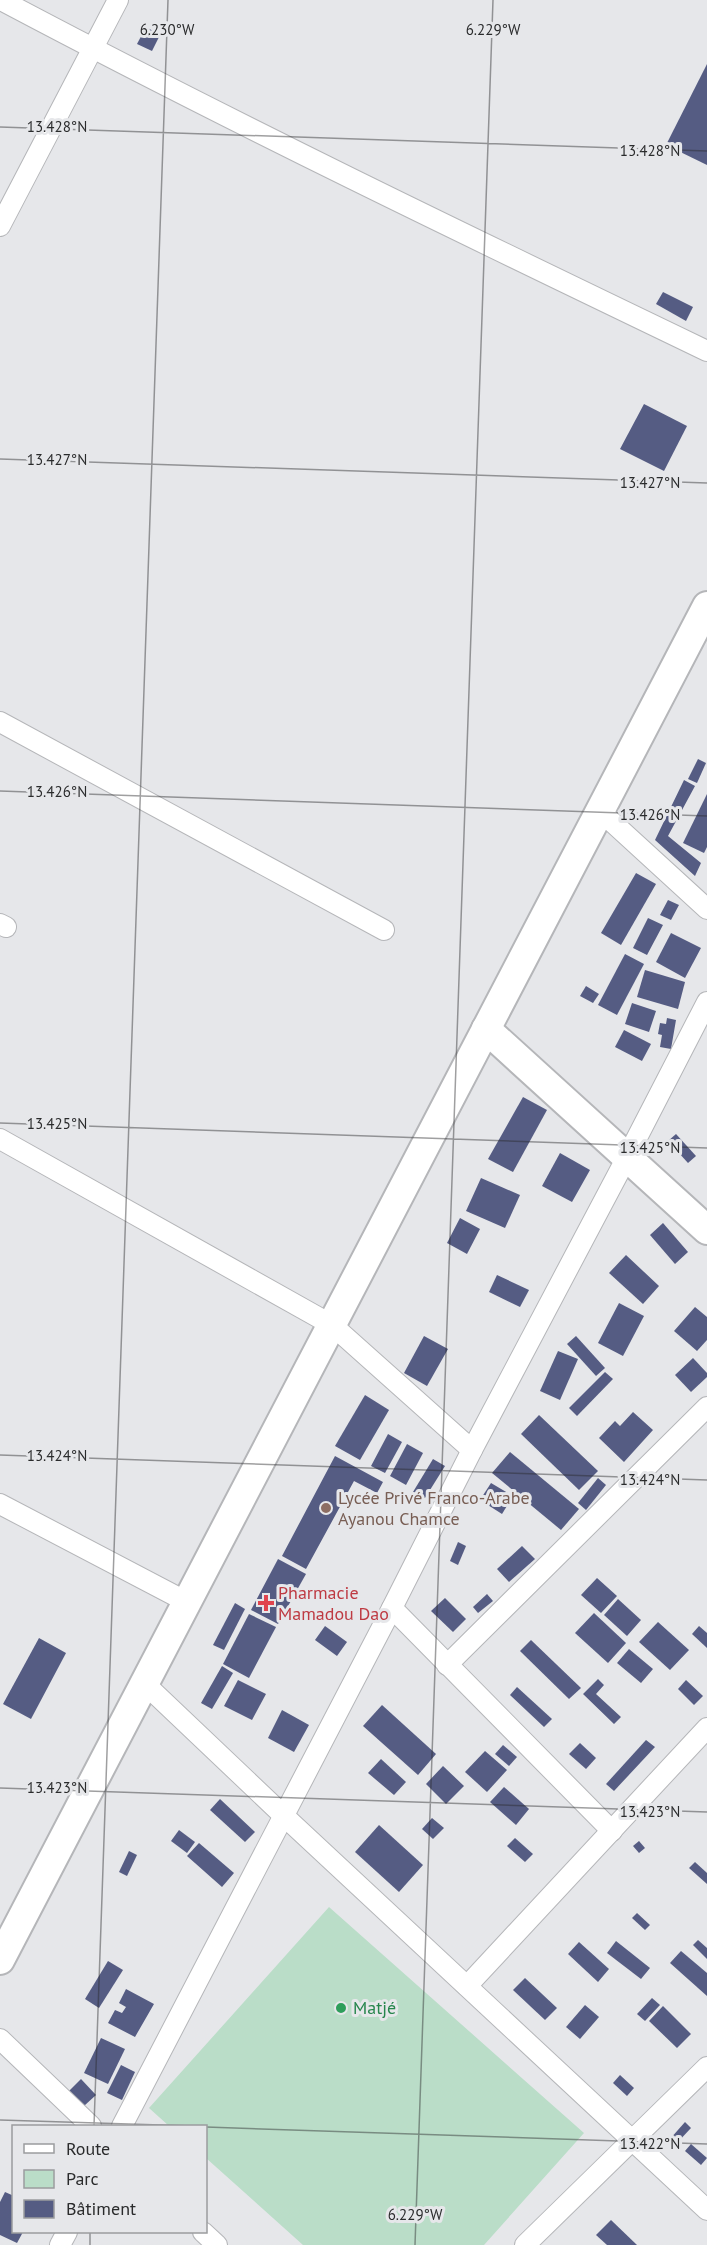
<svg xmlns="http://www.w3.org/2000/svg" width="707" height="2245" viewBox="0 0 707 2245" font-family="'PT Sans',sans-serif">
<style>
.green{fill:#baddc8}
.building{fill:#555c83}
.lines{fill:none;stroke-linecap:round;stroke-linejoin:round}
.street-casing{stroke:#b5b6b9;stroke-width:22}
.secondary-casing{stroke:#b5b6b9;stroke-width:32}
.street{stroke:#fff;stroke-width:20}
.secondary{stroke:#fff;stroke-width:28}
.ticks{fill:none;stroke:#2a2b2c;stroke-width:1.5;stroke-opacity:0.45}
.education-dot{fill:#8d6e63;stroke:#e6e7ea;stroke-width:2}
.health-dot{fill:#e0444e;stroke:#e6e7ea;stroke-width:2}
.leisure-dot{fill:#2e9e5b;stroke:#e6e7ea;stroke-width:2}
.labels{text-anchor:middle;stroke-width:6;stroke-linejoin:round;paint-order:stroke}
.education-label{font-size:18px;fill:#785e54;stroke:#e6e7ea;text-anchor:start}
.health-label{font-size:18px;fill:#be3a42;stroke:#e6e7ea;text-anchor:start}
.leisure-label{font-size:18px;fill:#27864d;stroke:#e6e7ea;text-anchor:start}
.ticks-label{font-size:15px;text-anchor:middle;fill:#2a2b2c;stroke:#e6e7ea;stroke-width:6;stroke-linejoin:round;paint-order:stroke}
</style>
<rect width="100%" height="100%" fill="#e6e7ea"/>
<path class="green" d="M329 1907 584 2133 484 2245H303L206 2158V2126H169L149 2108Z"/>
<g class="building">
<path d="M146 27 160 35 152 51 137 44Z"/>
<path d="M707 64V165L666 145Z"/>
<path d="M663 292 693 307 686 321 656 304Z"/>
<path d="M644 404 687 426 664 471 620 449Z"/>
<path d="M698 759 706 763 697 783 688 779Z"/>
<path d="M684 780 695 786 668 836 701 863 695 876 655 840Z"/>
<path d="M707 794V847L704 853 683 843Z"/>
<path d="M636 873 656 884 621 945 601 933Z"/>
<path d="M668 900 679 905 671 920 660 915Z"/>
<path d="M648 918 663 925 647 955 633 948Z"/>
<path d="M671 933 701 948 685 978 656 962Z"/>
<path d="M625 954 644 964 617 1015 598 1005Z"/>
<path d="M645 970 685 982 678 1009 637 997Z"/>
<path d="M586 986 599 994 593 1003 580 996Z"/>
<path d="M632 1003 656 1011 649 1032 625 1024Z"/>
<path d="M667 1018 676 1020 671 1049 660 1047 662 1035 658 1034 660 1023 666 1024Z"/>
<path d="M624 1030 651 1044 642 1061 615 1047Z"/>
<path d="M523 1097 547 1110 513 1172 488 1159Z"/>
<path d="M676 1134 696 1156 688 1163 668 1141Z"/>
<path d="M560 1153 590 1170 572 1202 542 1186Z"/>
<path d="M481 1178 520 1195 505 1228 466 1211Z"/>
<path d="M460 1218 480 1229 467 1254 447 1243Z"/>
<path d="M663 1223 688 1252 675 1264 650 1235Z"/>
<path d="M626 1255 659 1286 643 1304 609 1273Z"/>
<path d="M497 1275 529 1290 520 1307 489 1292Z"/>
<path d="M619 1303 644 1316 623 1356 598 1343Z"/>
<path d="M695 1307 707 1317V1340L697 1351 674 1331Z"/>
<path d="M424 1336 448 1349 427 1386 404 1373Z"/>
<path d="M576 1336 605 1368 596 1376 567 1344Z"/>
<path d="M558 1351 578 1359 560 1400 540 1391Z"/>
<path d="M693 1358 707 1373V1377L691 1392 675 1375Z"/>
<path d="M605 1372 613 1379 577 1416 569 1408Z"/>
<path d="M365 1395 389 1410 360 1460 335 1446Z"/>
<path d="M633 1412 653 1430 624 1462 599 1438 615 1421 620 1426Z"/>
<path d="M539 1415 598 1471 579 1490 521 1434Z"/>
<path d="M388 1434 402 1442 385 1473 371 1466Z"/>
<path d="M407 1444 423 1453 406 1485 390 1476Z"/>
<path d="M510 1452 579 1509 561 1530 492 1473Z"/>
<path d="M335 1456 383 1482 377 1493 354 1481 306 1569 282 1556Z"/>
<path d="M433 1459 445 1466 425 1498 413 1492Z"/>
<path d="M598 1478 606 1485 586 1510 578 1503Z"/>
<path d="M491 1483 513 1496 502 1514 480 1500Z"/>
<path d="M458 1542 466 1546 458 1565 450 1561Z"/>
<path d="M522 1546 535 1559 509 1582 497 1569Z"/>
<path d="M278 1559 306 1574 278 1624 251 1610Z"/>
<path d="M597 1578 617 1596 601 1613 581 1595Z"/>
<path d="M487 1594 493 1601 478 1613 473 1607Z"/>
<path d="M445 1598 466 1619 453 1632 431 1611Z"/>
<path d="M618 1599 641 1620 627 1636 604 1615Z"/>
<path d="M235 1603 245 1609 224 1650 213 1645Z"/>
<path d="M594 1613 626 1643 608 1663 575 1633Z"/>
<path d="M249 1614 276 1627 249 1678 223 1664Z"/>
<path d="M658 1622 689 1650 670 1670 639 1642Z"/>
<path d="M325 1626 347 1642 337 1656 315 1640Z"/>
<path d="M699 1626 707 1633V1648L692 1634Z"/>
<path d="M39 1638 66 1653 31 1719 3 1704Z"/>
<path d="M531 1640 581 1688 569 1699 520 1651Z"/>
<path d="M629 1649 653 1669 641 1683 617 1663Z"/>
<path d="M222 1666 233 1673 212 1709 201 1703Z"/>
<path d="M598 1679 604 1685 596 1694 621 1717 614 1724 583 1694Z"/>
<path d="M238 1680 266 1694 252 1720 224 1706Z"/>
<path d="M686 1680 703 1696 694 1705 678 1689Z"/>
<path d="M517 1687 552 1719 544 1727 510 1695Z"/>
<path d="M382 1705 436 1754 418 1775 363 1726Z"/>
<path d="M282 1710 309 1725 294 1752 268 1738Z"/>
<path d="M646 1740 655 1747 614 1791 606 1784Z"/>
<path d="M580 1743 596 1758 586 1769 569 1754Z"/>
<path d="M503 1745 517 1757 509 1766 495 1754Z"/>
<path d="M485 1751 507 1770 487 1792 465 1772Z"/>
<path d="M381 1759 406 1782 394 1795 368 1773Z"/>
<path d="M443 1766 464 1786 446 1804 426 1784Z"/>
<path d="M504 1787 529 1809 516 1825 490 1802Z"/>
<path d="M220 1799 255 1832 245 1842 210 1810Z"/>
<path d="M432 1818 444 1828 433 1839 422 1829Z"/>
<path d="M379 1825 423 1865 399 1892 355 1852Z"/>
<path d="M179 1830 195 1842 187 1853 171 1841Z"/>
<path d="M515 1838 533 1854 525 1862 507 1846Z"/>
<path d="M639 1841 645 1848 639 1853 633 1846Z"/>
<path d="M199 1843 234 1873 222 1887 187 1856Z"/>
<path d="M129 1851 137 1855 127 1876 119 1872Z"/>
<path d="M695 1862 707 1873V1884L689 1868Z"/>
<path d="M637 1913 650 1925 645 1930 632 1918Z"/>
<path d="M698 1940 707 1948V1959L693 1945Z"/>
<path d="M616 1941 650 1968 641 1979 607 1953Z"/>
<path d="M579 1942 609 1969 598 1982 568 1954Z"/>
<path d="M681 1951 707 1973V1996L670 1963Z"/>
<path d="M108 1961 123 1970 99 2008 85 1999Z"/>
<path d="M525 1978 557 2008 545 2020 513 1990Z"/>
<path d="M126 1989 154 2004 135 2037 108 2023 115 2010 122 2013 126 2007 119 2003Z"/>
<path d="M652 1998 660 2005 645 2021 637 2014Z"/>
<path d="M585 2005 599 2017 580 2039 566 2027Z"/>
<path d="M663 2006 691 2034 677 2048 649 2021Z"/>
<path d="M101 2038 125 2049 108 2084 84 2073Z"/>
<path d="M121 2065 135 2072 122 2100 107 2093Z"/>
<path d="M620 2075 634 2088 627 2096 613 2083Z"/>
<path d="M81 2079 96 2095 84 2106 69 2091Z"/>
<path d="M685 2122 691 2128 676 2144 670 2139Z"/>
<path d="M691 2144 707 2158 701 2165 685 2151Z"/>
<path d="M5 2192 14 2196V2232H23L17 2243 0 2235V2202Z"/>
<path d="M611 2220 637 2245H607L596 2235Z"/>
</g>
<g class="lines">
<g class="street-casing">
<g id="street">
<path d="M1 0C233 123 470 237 707 351"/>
<path d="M0 226 118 0"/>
<path d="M0 722 384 930"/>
<path d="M600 811 707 909"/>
<path d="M0 924 6 927"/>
<path d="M0 1139 332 1325 472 1450"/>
<path d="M0 1504 187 1602"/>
<path d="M392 1608 612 1831"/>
<path d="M447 1665 707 1407"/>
<path d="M145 1684 284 1816 707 2210"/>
<path d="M467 1986 707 1728"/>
<path d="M0 2039 91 2126"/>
<path d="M122 2126 392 1608 472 1450 627 1157 707 1002"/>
<path d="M203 2232 217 2245"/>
<path d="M60 2245 67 2232"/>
<path d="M525 2245 707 2067"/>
</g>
</g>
<g class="secondary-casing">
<g id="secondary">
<path d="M486 1029 707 1230"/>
<path d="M0 1960 707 606"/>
</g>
</g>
<use href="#street" class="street"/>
<use href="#secondary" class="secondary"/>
</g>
<path class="ticks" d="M0 127 707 151M0 459 707 483M0 791 707 816M0 1123 707 1148M0 1455 707 1480M0 1788 707 1812M0 2120 193 2126M94 2126 168 0M206 2127 707 2144M90 2245V2232M415 2245 493 0"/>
<circle class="education-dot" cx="326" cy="1508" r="6"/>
<path class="health-dot" d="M263 1594h6v6h6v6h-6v6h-6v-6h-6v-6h6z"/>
<circle class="leisure-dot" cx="341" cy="2008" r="6"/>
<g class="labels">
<g class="education-label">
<text x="338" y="1504">Lycée Privé Franco-Arabe<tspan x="338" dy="21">Ayanou Chamce</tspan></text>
</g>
<g class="health-label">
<text x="278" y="1599">Pharmacie<tspan x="278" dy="21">Mamadou Dao</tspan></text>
</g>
<g class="leisure-label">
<text x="353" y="2014">Matjé</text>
</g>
</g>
<g class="ticks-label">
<text x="167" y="35">6.230°W</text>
<text x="493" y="35">6.229°W</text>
<text x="57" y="132">13.428°N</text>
<text x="650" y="156">13.428°N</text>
<text x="57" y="465">13.427°N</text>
<text x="650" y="488">13.427°N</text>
<text x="57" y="797">13.426°N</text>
<text x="650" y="820">13.426°N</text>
<text x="57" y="1129">13.425°N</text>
<text x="650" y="1153">13.425°N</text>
<text x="57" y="1461">13.424°N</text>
<text x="650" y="1485">13.424°N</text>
<text x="57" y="1793">13.423°N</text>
<text x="650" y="1817">13.423°N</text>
<text x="650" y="2149">13.422°N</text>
<text x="415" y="2220">6.229°W</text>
</g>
<rect x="12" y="2125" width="195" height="108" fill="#e6e7ea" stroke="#9b9c9e" stroke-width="1.5"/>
<rect x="24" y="2144" width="30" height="9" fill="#ffffff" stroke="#9b9c9e" stroke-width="1.5"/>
<text x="66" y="2155" font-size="18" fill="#2a2b2c">Route</text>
<rect x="24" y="2170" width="30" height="18" fill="#baddc8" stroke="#9b9c9e" stroke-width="1.5"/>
<text x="66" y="2185" font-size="18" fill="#2a2b2c">Parc</text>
<rect x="24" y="2200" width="30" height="18" fill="#555c83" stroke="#9b9c9e" stroke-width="1.5"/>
<text x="66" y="2215" font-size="18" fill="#2a2b2c">Bâtiment</text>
</svg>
